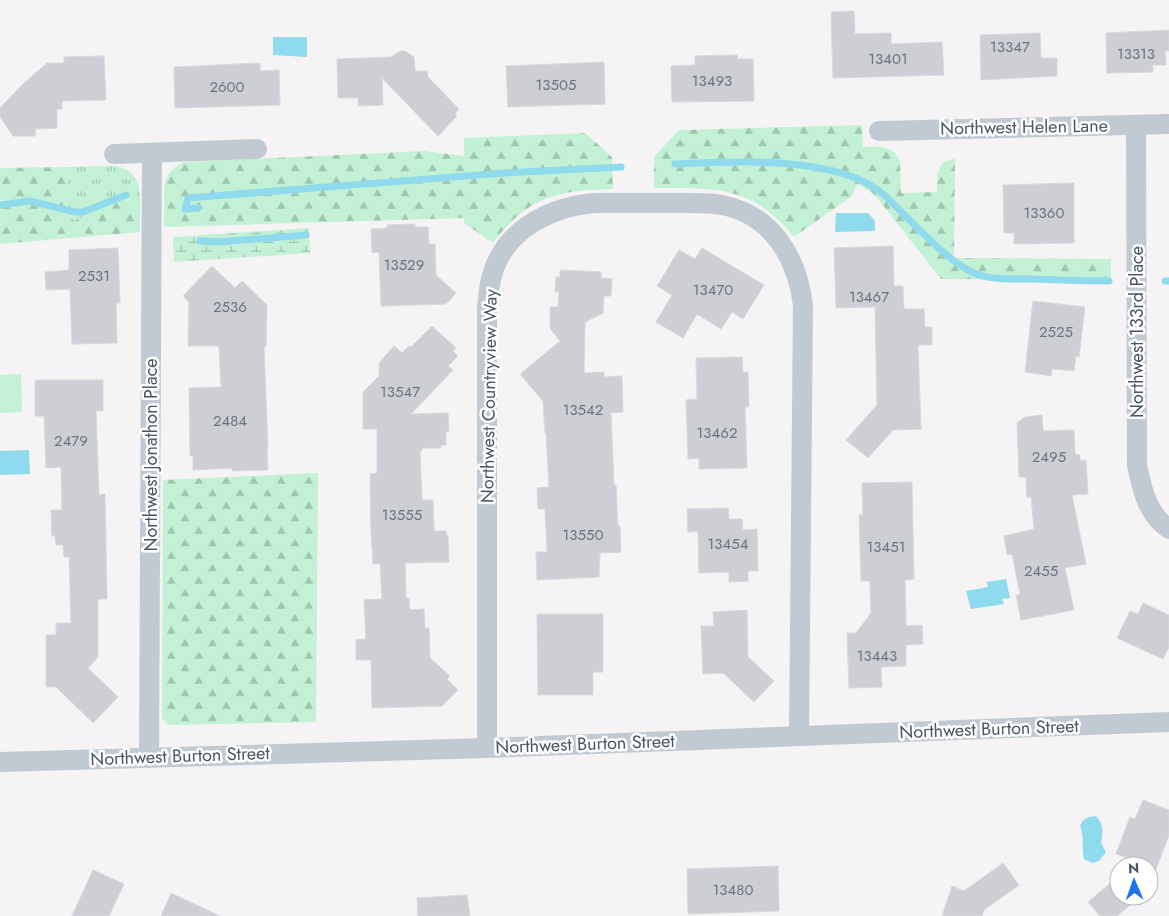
<svg xmlns="http://www.w3.org/2000/svg" width="1169" height="916" viewBox="0 0 1169 916" font-family="Jost,sans-serif">
<style>
.grass{fill:url(#grass-tufts)}
.forest{fill:url(#forest-firs)}
.wetland{fill:url(#wetland-marsh)}
.garden{fill:#c3f1d5}
.water{fill:#90daee}
.lines{fill:none;stroke-linecap:round;stroke-linejoin:round}
.stream{stroke:#90daee;stroke-width:7}
.building{fill:#cdcfd5;stroke:#d7d9de}
.street{stroke:#c1cad2;stroke-width:20}
.labels{text-anchor:middle;stroke-width:5;stroke-linejoin:round;paint-order:stroke}
.number-label{font-size:15px;fill:#6b747e}
.street-label{font-size:18px;fill:#4a5661;stroke:#fff}
</style>
<defs>
<pattern id="grass-tufts" width="24" height="20" patternUnits="userSpaceOnUse" patternTransform="scale(1.25)"><rect width="24" height="20" fill="#c3f1d5"/><path d="M3 7l-1-3M5 7V3M7 7l1-3M15 17l-1-3M17 17v-4M19 17l1-3" fill="none" stroke="#a0c6b0"/></pattern>
<pattern id="forest-firs" width="22" height="20" patternUnits="userSpaceOnUse" patternTransform="scale(1.25)"><rect width="22" height="20" fill="#c3f1d5"/><path d="M5 1l3.5 6h-7zM16 11l3.5 6h-7z" fill="#a0c6b0"/></pattern>
<pattern id="wetland-marsh" width="20" height="14" patternUnits="userSpaceOnUse" patternTransform="scale(1.25)"><rect width="20" height="14" fill="#c3f1d5"/><path d="M1 5h8M5 5V1M11 12h8M15 12V8" fill="none" stroke="#a0c6b0"/></pattern>
</defs>
<rect width="100%" height="100%" fill="#f5f3f3"/>
<path class="grass" d="M115 166C133 169 140 181 140 198H126L102 211 74 221C61 201 66 189 69 167Z"/>
<g class="forest">
<path d="M862 125 863 147C879 147 892 144 900 161L901 193 937 192C937 177 936 160 955 159L954 258 1111 259V280L941 279 874 194 857 184 852 196 794 237C752 185 715 188 654 188V157L679 130Z"/>
<path d="M585 133 612 157 613 189C558 190 527 197 493 243L464 223V218L164 227V186C168 172 173 166 187 162L424 151 464 156V138Z"/>
<path d="M69 167C66 189 61 201 74 221L102 211 126 198H140V232L0 244V168Z"/>
<path d="M318 473 316 722 168 725 162 718 163 480Z"/>
</g>
<path class="wetland" d="M309 228 310 253 174 262 173 237Z"/>
<path class="garden" d="M21 374 22 412 0 413V375Z"/>
<g class="water">
<path d="M273 37H307V57L273 55Z"/>
<path d="M836 213H868L875 221V231L835 232Z"/>
<path d="M29 450 30 474 0 475V451Z"/>
<path d="M1006 579 1010 598 1002 599 1004 604 971 609 966 591 988 587 987 582Z"/>
<path d="M1096 816C1104 825 1103 832 1101 843L1106 852 1099 861 1092 863 1084 859C1081 848 1085 837 1080 826 1083 818 1088 817 1096 816Z"/>
</g>
<g class="lines">
<g class="stream">
<path d="M675 164C731 161 841 155 884 195 908 217 948 263 976 274 993 280 1012 279 1029 279 1056 280 1082 281 1109 281"/>
<path d="M0 205 30 201 75 212H83L126 195"/>
<path d="M198 208 185 209 188 198 504 173 621 167"/>
<path d="M200 241 218 242 306 235"/>
<path d="M1165 281H1169"/>
</g>
</g>
<g class="building">
<path d="M854 11 855 34 891 33V44L942 42 944 75 833 78 831 12Z"/>
<path d="M1169 30V51H1165L1166 65H1153V72L1107 73 1106 33Z"/>
<path d="M1040 33 1041 58H1057V76L981 80 980 35Z"/>
<path d="M400 51H405L414 57 415 71H427L428 77 459 109 455 114 457 116 438 136 382 78 383 105 358 106V98H338L337 59 391 57Z"/>
<path d="M737 55 738 59H753L754 101 672 102 671 66 695 65V56Z"/>
<path d="M104 56 106 100 62 101V109H57V128L35 129 36 136H13L0 117V108L22 85 47 63H64V57Z"/>
<path d="M604 62 605 104 508 107 506 66Z"/>
<path d="M260 63V71L279 70 280 105 175 108 174 67Z"/>
<path d="M1074 183V243L1014 244V233H1004L1003 185Z"/>
<path d="M415 224V227H428L429 244H435L436 275 456 293 446 304 381 306 379 252 372 253 371 229 387 228V225Z"/>
<path d="M893 246 894 286H903L904 309H924L925 327H932V345H918L921 429 893 430 868 458 846 440 877 405 875 307 836 308 834 248Z"/>
<path d="M118 248 120 303H116L117 343 72 344 70 289 46 290 45 272 69 270V250Z"/>
<path d="M702 248 764 285 743 319 732 312 721 329 697 314 683 338 656 322 672 295 657 286 679 250 695 259Z"/>
<path d="M212 266 235 288 242 281 267 305 266 347H264L268 447H267L268 470 232 471V468L193 470V456H190L189 388 221 387 219 346H188L189 302 183 296Z"/>
<path d="M560 270 601 272V278L612 279 611 296H604L603 313 585 322 584 373 604 372V377L622 376 623 412 611 413 614 485H616L618 526H620L621 552 600 553 599 577 537 580 536 552H547L545 509H538L537 488 549 487 546 433H545L543 401 520 374 560 341 550 328V307H558L559 292H555L556 277H560Z"/>
<path d="M1033 301 1085 307 1079 357 1076 356 1074 371 1052 369 1051 376 1025 372Z"/>
<path d="M432 326 456 348 453 351 458 356 448 366 453 370 411 414 448 413 449 432 446 431V445H441V448H422V451H420L422 500H433L434 531H446V535H448L449 562 405 563 406 597 409 599 410 610 424 609 425 628H429L430 658 450 676 447 679 458 690 442 706 372 708 371 660H356V640L366 639 364 600 382 599 380 564H373L371 533 370 474 377 473V429H363V392L379 376V363L394 346 402 353 409 346 411 347Z"/>
<path d="M742 357 743 372H748L749 407H745L747 468 699 469V458L688 459 686 400 697 399 696 358Z"/>
<path d="M35 380H103V411H96L99 495 105 494 107 599H98V657L88 668 118 697 93 723 56 687H46V635H56V623H71L69 557H64L63 545H56L55 535 52 536 51 510H62L61 467 46 468 44 416H35Z"/>
<path d="M1042 415 1043 431 1074 430 1075 454 1080 455V461L1086 460 1088 494 1072 495 1086 564 1065 568 1074 610 1021 620 1016 595 1020 594 1012 554 1007 555 1004 536 1034 529 1031 497H1027L1026 477H1019L1017 423 1025 417Z"/>
<path d="M912 482 914 579 905 580 906 626 922 625 923 644 906 645V666L881 667 882 687 849 688 847 633H856L871 613 870 581H861L859 515H863L862 483Z"/>
<path d="M728 508 729 519H742L743 530 757 529 758 571H748V581L729 582V572L699 573 698 531 688 532 687 509Z"/>
<path d="M1143 603 1169 615V647L1163 659 1117 638 1130 611 1138 614Z"/>
<path d="M747 610 748 657 774 681 754 702 723 673 703 674 701 626H714L713 612Z"/>
<path d="M537 614H603V672H593V695H538Z"/>
<path d="M1143 800 1169 810V835L1149 887V866H1131L1136 861 1116 854 1130 817 1135 819Z"/>
<path d="M1003 863 1019 885 984 910 982 916H942L952 886 964 891Z"/>
<path d="M778 866 779 911 688 914 687 869Z"/>
<path d="M93 870 124 884 109 916H72Z"/>
<path d="M1119 876V896H1141L1117 916H1100L1088 902Z"/>
<path d="M171 893 220 916H161Z"/>
<path d="M467 895 470 916H418L417 898Z"/>
</g>
<g class="lines">
<g class="street">
<path d="M1136 125 1137 465C1142 489 1147 514 1169 529"/>
<path d="M879 131 1169 124"/>
<path d="M114 154 257 149"/>
<path d="M487 748V311C488 296 489 283 494 269 509 227 554 206 595 203 621 203 646 203 672 203 688 203 706 202 722 205 772 215 797 257 803 305L799 736"/>
<path d="M149 756 152 153"/>
<path d="M0 762 487 748 1169 722"/>
</g>
</g>
<g class="labels">
<g class="number-label">
<text x="1010" y="52">13347</text>
<text x="1136" y="59">13313</text>
<text x="888" y="64">13401</text>
<text x="712" y="86">13493</text>
<text x="556" y="90">13505</text>
<text x="227" y="92">2600</text>
<text x="1044" y="218">13360</text>
<text x="404" y="270">13529</text>
<text x="94" y="281">2531</text>
<text x="713" y="295">13470</text>
<text x="869" y="302">13467</text>
<text x="230" y="312">2536</text>
<text x="1056" y="337">2525</text>
<text x="400" y="397">13547</text>
<text x="583" y="415">13542</text>
<text x="230" y="426">2484</text>
<text x="717" y="438">13462</text>
<text x="71" y="446">2479</text>
<text x="1049" y="462">2495</text>
<text x="402" y="520">13555</text>
<text x="583" y="540">13550</text>
<text x="728" y="549">13454</text>
<text x="886" y="552">13451</text>
<text x="1041" y="576">2455</text>
<text x="877" y="661">13443</text>
<text x="733" y="895">13480</text>
</g>
<g class="street-label">
<text transform="translate(1024 127) rotate(-1)" y="6">Northwest Helen Lane</text>
<text transform="translate(1137 332) rotate(-90)" y="6">Northwest 133rd Place</text>
<text transform="translate(489 396) rotate(-89)" y="6">Northwest Countryview Way</text>
<text transform="translate(151 455) rotate(-90)" y="6">Northwest Jonathon Place</text>
<text transform="translate(989 729) rotate(-2)" y="6">Northwest Burton Street</text>
<text transform="translate(585 744) rotate(-2)" y="6">Northwest Burton Street</text>
<text transform="translate(180 756) rotate(-2)" y="6">Northwest Burton Street</text>
</g>
</g>
<g transform="translate(1134 881) rotate(358)"><circle r="24" fill="#ffffff" stroke="#b7bbc0"/>
<path d="M0-4L9 19L0 12L-9 19Z" fill="#1a73e8"/>
<text y="-8" font-size="14" font-weight="bold" text-anchor="middle" fill="#4a5661">N</text>
</g>
</svg>
